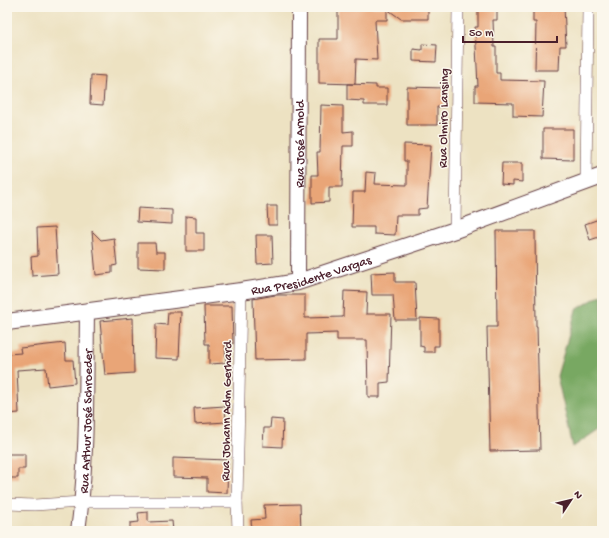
<svg xmlns="http://www.w3.org/2000/svg" width="609" height="538" viewBox="0 0 609 538" font-family="'Gochi Hand',sans-serif">
<style>
.forest{fill:#78a862;stroke:#616446}
.building{fill:#e9a577}
.lines{fill:none;stroke-linecap:round;stroke-linejoin:round}
.minor-casing{stroke:#623c42;stroke-width:12}
.tertiary-casing{stroke:#623c42;stroke-width:16}
.secondary-casing{stroke:#623c42;stroke-width:18}
.minor{stroke:#fff;stroke-width:11}
.tertiary{stroke:#fff;stroke-width:14}
.secondary{stroke:#fff;stroke-width:16}
.labels{text-anchor:middle;stroke-width:3;stroke-linejoin:round;paint-order:stroke}
.street-label{font-size:13px;fill:#4a1f2b;stroke:#fbf7ec}
</style>
<rect width="100%" height="100%" fill="#fbf7ec"/>
<filter id="ink" filterUnits="userSpaceOnUse"><feTurbulence type="fractalNoise" baseFrequency=".025" numOctaves="2"/><feDisplacementMap in="SourceGraphic" scale="8" xChannelSelector="R" yChannelSelector="G"/><feConvolveMatrix kernelMatrix="1 2 1 2 8 2 1 2 1" color-interpolation-filters="sRGB"/></filter>
<filter id="wash" filterUnits="userSpaceOnUse"><feTurbulence type="fractalNoise" baseFrequency=".012" numOctaves="4" result="noise"/><feDisplacementMap in="SourceGraphic" scale="16" xChannelSelector="R" yChannelSelector="G"/><feGaussianBlur stdDeviation="0.9" result="paint"/><feColorMatrix in="noise" values="0 0 0 0 0 0 0 0 0 0 0 0 0 0 0 0 0 1.4 0 .05"/><feComposite in="paint" operator="in"/></filter>
<g filter="url(#wash)">
<rect width="100%" height="100%" fill="#ede2c2"/>
<path class="forest" d="M602 294V427L573 447 557 376 576 310Z"/>
<g id="blocks">
<g class="building">
<path d="M338 7H428V19H401L387 9V20H375L377 60 356 59 355 84 319 83V39H338Z"/>
<path d="M478 7H497V20H493L494 47H496V73H500V80L544 81 542 117 513 116V103L475 102V86H478L475 27H478Z"/>
<path d="M533 7H564L566 46H560L559 70H535L536 22H533Z"/>
<path d="M422 44 437 45 436 62 413 61V49L422 50Z"/>
<path d="M91 75 105 76 103 105 90 104Z"/>
<path d="M347 84 376 85V88H387V105H364V101L347 100Z"/>
<path d="M407 87 444 88V107H437V125H407Z"/>
<path d="M321 105 343 106V132L353 131V146H343L342 187H329V202L312 203V175H318L317 152H320Z"/>
<path d="M543 129H573V160L543 159Z"/>
<path d="M404 144 431 145 427 208 418 209V215H396L395 235 374 234V227H352L353 192H365L366 172 376 173 375 184 407 185V161H404Z"/>
<path d="M502 163H522V182L513 181V185L501 184Z"/>
<path d="M267 206H277V225H268Z"/>
<path d="M138 208 172 210V224L137 222Z"/>
<path d="M186 216 196 217V233H204V251H186Z"/>
<path d="M602 218V236L590 240 585 224Z"/>
<path d="M55 227 58 274 32 276 31 257 38 256 37 228Z"/>
<path d="M92 231 101 240 114 238 117 265 112 266V273L96 275Z"/>
<path d="M496 231H535L536 326H537L540 450 490 451 487 327H497Z"/>
<path d="M256 235H272L273 263 257 264Z"/>
<path d="M138 243H155L156 252H165V269L138 268Z"/>
<path d="M395 272V282H415L417 320H395L393 295H372L371 273Z"/>
<path d="M344 291 367 292 366 314H391L389 382 380 383V397H368L367 340H337V333L306 334V359L255 360 253 299 275 295H305V318L343 317Z"/>
<path d="M204 306H232L233 344H225L226 363 209 364V344H205Z"/>
<path d="M168 312H181L179 359 155 358 156 324 167 325Z"/>
<path d="M133 318 134 373 105 375 100 321Z"/>
<path d="M420 318 439 319V346H434V352H424V347L420 346Z"/>
<path d="M65 343 66 360H73L75 383 48 386 46 368 17 370 19 413 7 414V354L21 353 20 348Z"/>
<path d="M225 406 226 422 195 424 194 408Z"/>
<path d="M271 419 283 420 282 447 263 446 264 428H270Z"/>
<path d="M7 454H25V469H18V478H7Z"/>
<path d="M173 458 228 460 227 493 207 492V478L173 477Z"/>
<path d="M300 504 301 531H252L251 520 265 519 264 505Z"/>
<path d="M148 512V522L172 521 173 531H130V523L139 522 138 513Z"/>
</g>
</g>
</g>
<g filter="url(#ink)">
<use href="#blocks" fill-opacity="0" stroke="#623c42" stroke-width="1"/>
<g class="lines">
<g class="minor-casing">
<g id="minor">
<path d="M586 183 588 7"/>
<path d="M455 230 458 7"/>
<path d="M7 504 34 505 82 502H237"/>
<path d="M238 531 237 502 241 291"/>
</g>
</g>
<g class="tertiary-casing">
<g id="tertiary">
<path id="s1" d="M298 282 299 7"/>
<path id="s2" d="M78 531C88 458 86 384 87 311"/>
</g>
</g>
<g class="secondary-casing">
<g id="secondary">
<path id="s3" d="M7 322 241 291 298 282 455 230 602 176"/>
</g>
</g>
<use href="#minor" class="minor"/>
<use href="#tertiary" class="tertiary"/>
<use href="#secondary" class="secondary"/>
</g>
</g>
<g class="labels">
<g class="street-label">
<text transform="translate(442 118) rotate(-89)" y="5">Rua Olmiro Lansing</text>
<text dy="5" stroke="none"><textPath href="#s1" startOffset="138">Rua José Arnold</textPath></text>
<text dy="5" stroke="none"><textPath href="#s3" startOffset="308">Rua Presidente Vargas</textPath></text>
<text transform="translate(225 411) rotate(-89)" y="5">Rua Johann Adm Gerhard</text>
<text dy="5" stroke="none"><textPath href="#s2" startOffset="110">Rua Arthur José Schroeder</textPath></text>
</g>
</g>
<rect width="609" height="538" fill="none" stroke="#fbf7ec" stroke-width="24"/>
<g transform="translate(571 500) rotate(55)" stroke="#fbf7ec" stroke-width="3" paint-order="stroke">
<path d="M0-3L7 15L0 10L-7 15Z" fill="#4a1f2b"/>
<text y="-6" font-size="11" font-weight="bold" text-anchor="middle" fill="#4a1f2b">N</text>
</g>
<path d="M463 36v6h94v-6" fill="none" stroke="#4a1f2b" stroke-width="2"/>
<text x="469" y="36" font-size="12" fill="#4a1f2b" stroke="#fbf7ec" stroke-width="3" paint-order="stroke">50 m</text>
</svg>
